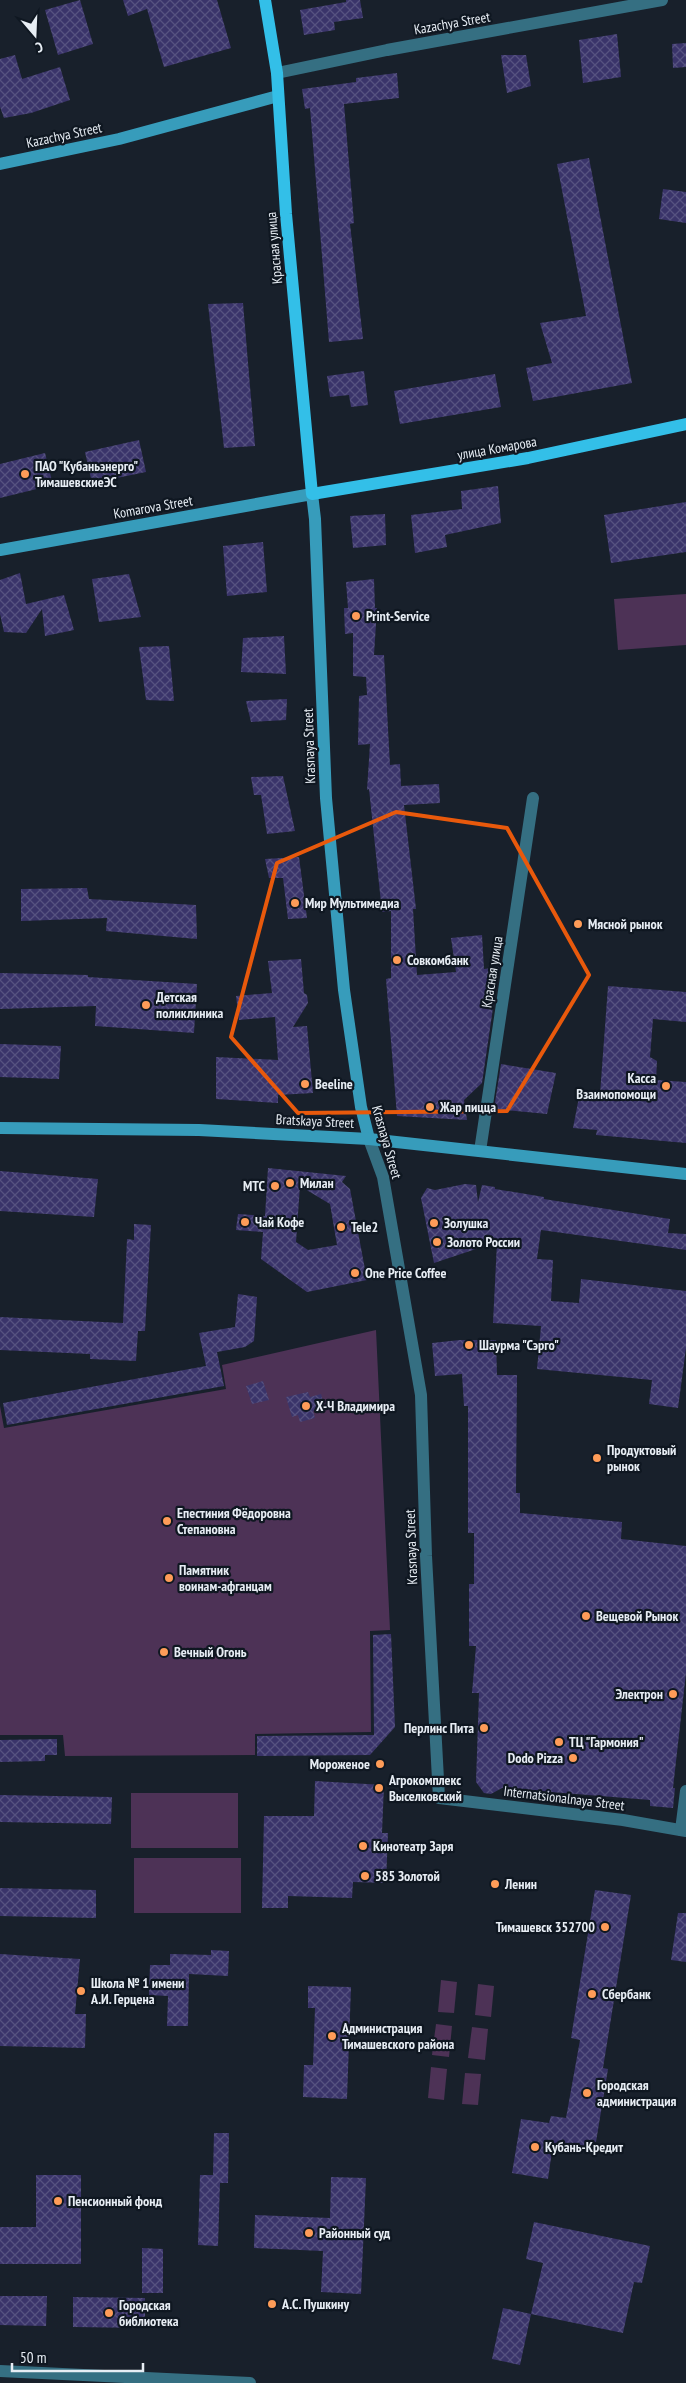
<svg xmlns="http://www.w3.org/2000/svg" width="686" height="2383" viewBox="0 0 686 2383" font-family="'PT Sans Narrow',sans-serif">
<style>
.green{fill:#4d3256}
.building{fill:url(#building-cross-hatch);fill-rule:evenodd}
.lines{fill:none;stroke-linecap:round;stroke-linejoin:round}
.street{stroke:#356f82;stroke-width:12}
.secondary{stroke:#379cbb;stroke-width:12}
.primary{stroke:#33bfe8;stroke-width:12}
.marked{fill:none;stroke:#e8590c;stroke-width:4;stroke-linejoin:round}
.poi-dot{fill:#fe9c58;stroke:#0f1721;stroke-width:2}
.labels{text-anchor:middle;stroke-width:4.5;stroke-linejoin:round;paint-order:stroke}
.street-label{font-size:14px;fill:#e7edf4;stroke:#0f1721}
.poi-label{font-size:14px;font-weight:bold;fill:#e7edf4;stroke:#0f1721;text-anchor:start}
</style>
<defs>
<pattern id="building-cross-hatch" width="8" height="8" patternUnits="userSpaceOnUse" patternTransform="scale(1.25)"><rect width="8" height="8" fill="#3a346a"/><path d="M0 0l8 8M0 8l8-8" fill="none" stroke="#565280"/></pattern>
</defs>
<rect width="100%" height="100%" fill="#18202b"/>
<g class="green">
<path d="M686 594V645L618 650 614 599Z"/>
<path d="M376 1330 390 1630 370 1631 371 1732 255 1734V1755L65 1756 63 1735H0V1406L4 1428 226 1389 222 1365Z"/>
<rect x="131" y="1793" width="107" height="55"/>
<rect x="134" y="1858" width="107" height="55"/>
<path d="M441 1980 457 1982 454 2013 438 2012Z"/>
<path d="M478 1984 494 1986 491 2017 475 2015Z"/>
<path d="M436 2024 452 2026 449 2057 432 2055Z"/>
<path d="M472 2027 488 2029 485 2060 468 2058Z"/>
<path d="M431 2067 447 2069 444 2100 428 2098Z"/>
<path d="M465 2073 481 2074 478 2105 462 2104Z"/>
</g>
<g class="building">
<path d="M80 0 93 44 58 55 45 10Z"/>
<path d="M123 0H217L231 48 164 67 147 9 128 16Z"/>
<path d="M346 0H360L363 18 334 22 335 30 304 35 300 10 346 2Z"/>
<path d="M617 34 621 77 583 83 579 40Z"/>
<path d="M686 43V67L673 68 672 44Z"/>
<path d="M15 55 22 79 60 67 70 100 31 113 4 118 0 107V59Z"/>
<path d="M501 55H526L531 86 507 93Z"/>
<path d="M397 73 399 98 344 104 354 223 350 224 363 339 329 342 310 108 305 109 302 89 356 82V78Z"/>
<path d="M589 158 632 383 533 401 526 368 552 363 540 323 586 316 557 164Z"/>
<path d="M663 189 686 192V223L659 219Z"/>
<path d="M243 303 255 446 224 448 208 304Z"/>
<path d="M364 371 368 405 351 407 349 395 330 397 327 376Z"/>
<path d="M495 374 501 407 400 424 394 391Z"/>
<path d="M139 440 146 472 92 483 85 452Z"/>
<path d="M45 453 53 485 0 498V464Z"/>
<path d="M498 486 501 523 445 535 447 547 415 553 411 515 462 509 461 491Z"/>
<path d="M686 502V552L611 563 604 515Z"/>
<path d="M385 514 386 545 353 548 350 516Z"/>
<path d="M263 542 267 592 227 596 223 546Z"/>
<path d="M20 573 26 604 64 595 74 630 45 636 42 609 26 633 4 632 0 614V580Z"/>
<path d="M129 574 141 617 99 622 92 579Z"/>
<path d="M374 579 375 608H377L374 655H384L390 765 400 764 401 786 439 784 440 803 404 805 416 909H413L417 975 456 972 451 938 482 935 484 969 499 967 482 1083 464 1100 467 1120 397 1116 386 979 391 978V911L382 912 369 789 367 790 370 744 358 745 359 696 367 695 366 677 353 676V633L345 634 344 608H348L346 582Z"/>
<path d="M284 636 286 674 241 672 243 638Z"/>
<path d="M169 646 174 701 146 700 139 647Z"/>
<path d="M287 699 286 720 251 722 246 701Z"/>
<path d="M283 776 295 831 267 834 261 795H254L251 777Z"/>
<path d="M299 857 307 918 288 919 283 878H269L265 859Z"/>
<path d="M87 888 89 899 196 905 197 939 106 931 107 918 21 921V889Z"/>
<path d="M301 959 304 993 307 995 308 1003 293 1027 307 1026 313 1093 278 1095V1103L216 1099V1057L278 1060 275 1017 239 1020 236 996 272 993 268 961Z"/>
<path d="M0 973 88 975V977L197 984 194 1033 95 1026 96 1006 0 1009Z"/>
<path d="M608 986 686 992V1022L653 1019 650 1057 657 1061 656 1080 686 1082V1143L596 1135 597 1130 573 1128 580 1092 600 1094Z"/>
<path d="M0 1044 61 1046 59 1079 0 1077Z"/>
<path d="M501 1064 556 1073 547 1114 494 1109Z"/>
<path d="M268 1168 346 1176 342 1182 350 1189 367 1280 307 1292 261 1259 263 1232 236 1230 238 1214 265 1216ZM300 1186 330 1204 337 1245 308 1250 296 1242Z"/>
<path d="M0 1171 98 1179 94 1217 0 1211Z"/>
<path d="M465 1184 476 1185 478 1202 482 1185 495 1187V1189L544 1197V1199L670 1219 668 1233 686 1234V1250L541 1230 537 1259 553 1260 551 1301 579 1303 581 1279 686 1291V1348L678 1408 649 1404 652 1380 537 1369 541 1326 493 1323 497 1242 434 1263 421 1198 427 1188 435 1190Z"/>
<path d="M134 1224 151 1225 145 1331H138L136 1361 90 1359V1354L0 1350V1317L123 1323 127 1239 134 1240Z"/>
<path d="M238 1294 257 1297 254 1341 245 1347 217 1352 224 1386 7 1425 3 1403 206 1366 199 1333 235 1327Z"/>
<path d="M460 1340H496L497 1375H517L516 1493H520V1513L622 1522 621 1539 686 1546V1673L673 1788H675L673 1808 650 1806V1800L502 1788 491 1794 484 1793 476 1782 479 1693H472L476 1646H469V1584H474V1533H468V1406H464L462 1374 435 1376 432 1343Z"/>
<path d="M263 1381 269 1400 252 1404 246 1386Z"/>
<path d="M308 1392 310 1397 321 1394 325 1408 313 1411 315 1418 300 1422 298 1415 292 1417 286 1397Z"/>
<path d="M391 1634 395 1727 370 1755 257 1756V1736L374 1735 373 1635Z"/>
<path d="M57 1739V1755H45V1761L0 1762V1740Z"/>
<path d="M315 1781 384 1785 382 1833H388L386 1883 353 1882 352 1898 288 1896V1908H262L264 1816H314Z"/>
<path d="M0 1795 112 1797 111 1824 0 1822Z"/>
<path d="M0 1888 96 1890V1918L0 1916Z"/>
<path d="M595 1890 631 1895 603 2068 608 2069 596 2142 588 2141 586 2150 553 2144 548 2179 512 2173 521 2119 549 2123 551 2116 566 2118 580 2040 571 2038Z"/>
<path d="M678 1913H686V1962L671 1960Z"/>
<path d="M211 1950 229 1951 228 1976 189 1974 188 2026H167L168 1996 149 1995 150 1965H170V1954L211 1955Z"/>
<path d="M0 1954 80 1959 75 2014H86L85 2048 0 2046Z"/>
<path d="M308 1986 351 1987 347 2099 303 2097 304 2065H313L315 2008H308Z"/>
<path d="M214 2133H229L228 2183H220L218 2246 198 2245 200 2175H213Z"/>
<path d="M36 2175H81V2264H0V2227H36Z"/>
<path d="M331 2177 366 2178 361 2294 321 2292 323 2251 254 2248 255 2215 330 2218Z"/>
<path d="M534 2222 650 2246 642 2283 634 2282 623 2333 531 2314 543 2263 526 2259Z"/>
<path d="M142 2248 163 2249V2293H142Z"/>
<path d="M0 2296H47L46 2326 0 2325Z"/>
<path d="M73 2297 145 2298V2328L73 2327Z"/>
<path d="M503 2308 531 2314 520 2365 492 2359Z"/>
</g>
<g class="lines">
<g class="street">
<path d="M277 73 387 50 662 0"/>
<path d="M369 1139 383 1177 421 1395 426 1556 439 1798 623 1820 686 1831"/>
<path d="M480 1151 533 798"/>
<path d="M681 1830 686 1791"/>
<path d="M0 2371 250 2383"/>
</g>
<g class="secondary">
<path d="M0 164 119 139 278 96"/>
<path d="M0 550 312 494 315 519 326 798 344 990 361 1107 369 1139"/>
<path d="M0 1128 199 1130 369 1139 686 1174"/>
</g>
<path class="primary" d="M265 0 277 73 286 214 312 494 528 458 686 424"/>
</g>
<path class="marked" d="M396 812 507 828 589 975 507 1111 298 1113 231 1037 277 863Z"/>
<g class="poi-dot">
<circle cx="25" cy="474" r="5"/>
<circle cx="356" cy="616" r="5"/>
<circle cx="295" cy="903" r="5"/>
<circle cx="578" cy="924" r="5"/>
<circle cx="397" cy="960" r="5"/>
<circle cx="146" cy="1005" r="5"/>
<circle cx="305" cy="1084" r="5"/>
<circle cx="666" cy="1086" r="5"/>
<circle cx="430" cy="1107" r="5"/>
<circle cx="290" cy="1183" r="5"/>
<circle cx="275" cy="1186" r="5"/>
<circle cx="245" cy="1222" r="5"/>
<circle cx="434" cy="1223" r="5"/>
<circle cx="341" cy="1227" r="5"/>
<circle cx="437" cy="1242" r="5"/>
<circle cx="355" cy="1273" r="5"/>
<circle cx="469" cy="1345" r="5"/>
<circle cx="306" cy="1406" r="5"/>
<circle cx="597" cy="1458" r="5"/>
<circle cx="167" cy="1521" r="5"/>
<circle cx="169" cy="1578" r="5"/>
<circle cx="586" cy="1616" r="5"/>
<circle cx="164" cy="1652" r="5"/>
<circle cx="673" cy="1694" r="5"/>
<circle cx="484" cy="1728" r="5"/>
<circle cx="559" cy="1742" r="5"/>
<circle cx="573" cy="1758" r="5"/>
<circle cx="380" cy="1764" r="5"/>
<circle cx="379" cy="1788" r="5"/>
<circle cx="363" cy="1846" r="5"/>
<circle cx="365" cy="1876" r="5"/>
<circle cx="495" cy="1884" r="5"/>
<circle cx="605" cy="1927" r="5"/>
<circle cx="81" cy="1991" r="5"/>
<circle cx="592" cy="1994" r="5"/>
<circle cx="332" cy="2036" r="5"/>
<circle cx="587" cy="2093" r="5"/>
<circle cx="535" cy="2147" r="5"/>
<circle cx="58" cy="2201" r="5"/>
<circle cx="309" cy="2233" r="5"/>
<circle cx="272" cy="2304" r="5"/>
<circle cx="109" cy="2313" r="5"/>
</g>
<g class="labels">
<g class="street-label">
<text transform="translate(452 23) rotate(-10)" y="5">Kazachya Street</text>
<text transform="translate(64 135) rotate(-12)" y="5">Kazachya Street</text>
<text transform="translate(274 248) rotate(-95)" y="5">Красная улица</text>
<text transform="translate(497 448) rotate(-10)" y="5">улица Комарова</text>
<text transform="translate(153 507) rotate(-10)" y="5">Komarova Street</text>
<text transform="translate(309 746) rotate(-92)" y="5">Krasnaya Street</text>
<text transform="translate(492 972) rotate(-81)" y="5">Красная улица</text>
<text transform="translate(315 1121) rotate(3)" y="5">Bratskaya Street</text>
<text transform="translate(387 1142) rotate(74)" y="5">Krasnaya Street</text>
<text transform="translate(411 1547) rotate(-92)" y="5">Krasnaya Street</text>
<text transform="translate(564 1798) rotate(7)" y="5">Internatsionalnaya Street</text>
</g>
<g class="poi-label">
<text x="35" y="471">ПАО "Кубаньэнерго"<tspan x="35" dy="16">ТимашевскиеЭС</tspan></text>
<text x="366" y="621">Print-Service</text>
<text x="305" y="908">Мир Мультимедиа</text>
<text x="588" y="929">Мясной рынок</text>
<text x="407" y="965">Совкомбанк</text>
<text x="156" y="1002">Детская<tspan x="156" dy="16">поликлиника</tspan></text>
<text x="656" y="1083" text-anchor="end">Касса<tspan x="656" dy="16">Взаимопомощи</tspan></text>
<text x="315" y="1089">Beeline</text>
<text x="440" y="1112">Жар пицца</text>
<text x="300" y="1188">Милан</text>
<text x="265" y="1191" text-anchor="end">МТС</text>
<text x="255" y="1227">Чай Кофе</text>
<text x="444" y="1228">Золушка</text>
<text x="351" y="1232">Tele2</text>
<text x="447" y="1247">Золото России</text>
<text x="365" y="1278">One Price Coffee</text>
<text x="479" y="1350">Шаурма "Сэрго"</text>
<text x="316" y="1411">Х-Ч Владимира</text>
<text x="607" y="1455">Продуктовый<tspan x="607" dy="16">рынок</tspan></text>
<text x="177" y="1518">Епестиния Фёдоровна<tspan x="177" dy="16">Степановна</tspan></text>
<text x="179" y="1575">Памятник<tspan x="179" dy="16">воинам-афганцам</tspan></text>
<text x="596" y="1621">Вещевой Рынок</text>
<text x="174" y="1657">Вечный Огонь</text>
<text x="663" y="1699" text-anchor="end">Электрон</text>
<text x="474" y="1733" text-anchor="end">Перлинс Пита</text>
<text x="569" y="1747">ТЦ "Гармония"</text>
<text x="563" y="1763" text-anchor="end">Dodo Pizza</text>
<text x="370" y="1769" text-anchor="end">Мороженое</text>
<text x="389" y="1785">Агрокомплекс<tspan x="389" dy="16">Выселковский</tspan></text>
<text x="373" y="1851">Кинотеатр Заря</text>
<text x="375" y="1881">585 Золотой</text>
<text x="505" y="1889">Ленин</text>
<text x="595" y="1932" text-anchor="end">Тимашевск 352700</text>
<text x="91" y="1988">Школа № 1 имени<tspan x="91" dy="16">А.И. Герцена</tspan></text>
<text x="602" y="1999">Сбербанк</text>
<text x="342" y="2033">Администрация<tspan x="342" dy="16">Тимашевского района</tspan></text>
<text x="597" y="2090">Городская<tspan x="597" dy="16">администрация</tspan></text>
<text x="545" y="2152">Кубань-Кредит</text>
<text x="68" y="2206">Пенсионный фонд</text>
<text x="319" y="2238">Районный суд</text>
<text x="282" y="2309">А.С. Пушкину</text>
<text x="119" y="2310">Городская<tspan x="119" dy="16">библиотека</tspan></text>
</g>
</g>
<g transform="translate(35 35) rotate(161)" stroke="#0f1721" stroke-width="4" paint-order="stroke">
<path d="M0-4L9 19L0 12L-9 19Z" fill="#e7edf4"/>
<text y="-8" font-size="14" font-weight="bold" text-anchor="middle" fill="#e7edf4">С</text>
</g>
<path d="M12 2363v8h131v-8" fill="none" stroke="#e7edf4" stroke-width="2.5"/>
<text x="20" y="2363" font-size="15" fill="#e7edf4" stroke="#0f1721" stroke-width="4" paint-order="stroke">50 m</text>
</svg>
